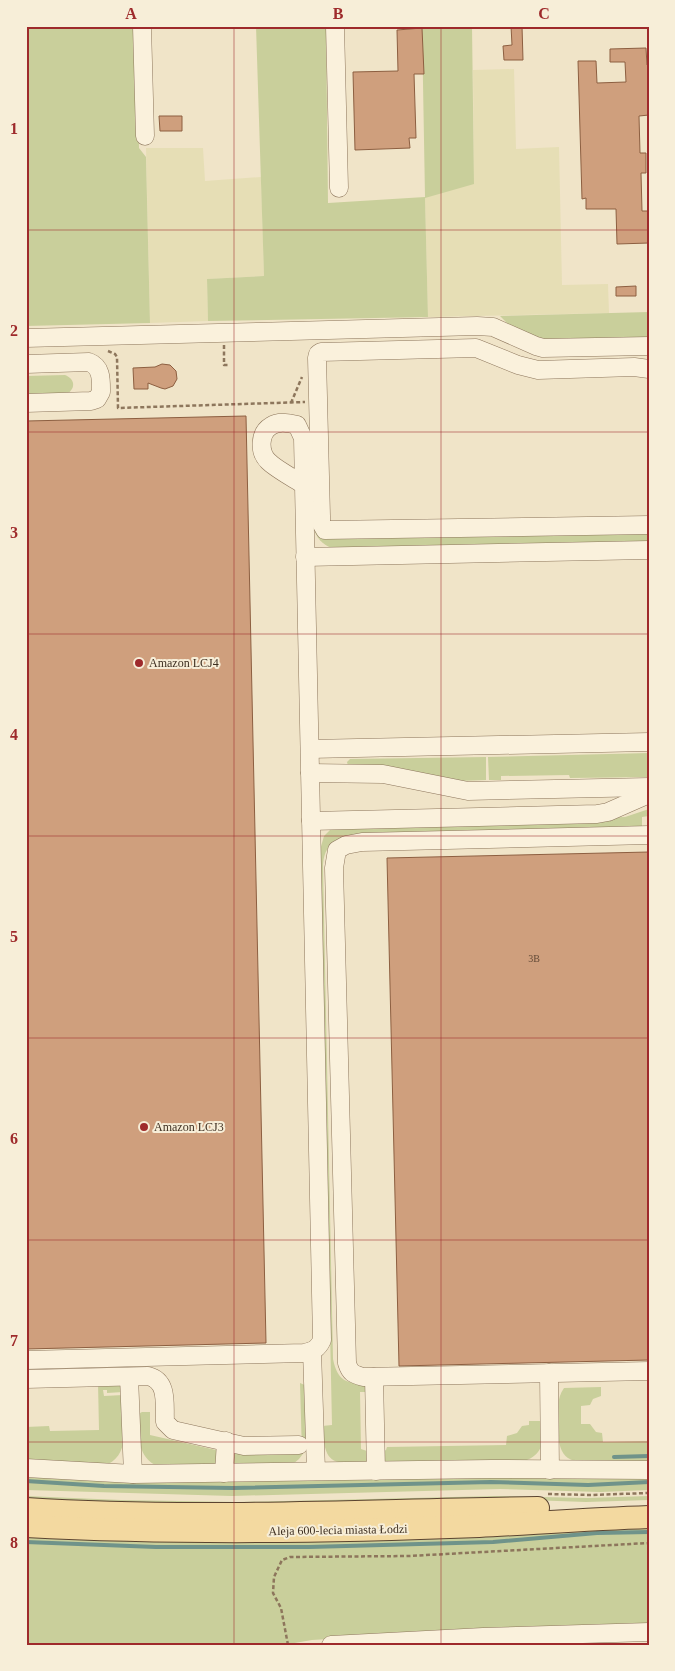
<svg xmlns="http://www.w3.org/2000/svg" width="675" height="1671" viewBox="0 0 675 1671" font-family="Georgia,serif">
<style>
.farmland{fill:#e6deb5}
.green{fill:#c9cf9b}
.lines{fill:none;stroke-linecap:round;stroke-linejoin:round}
.stream{stroke:#6f938a;stroke-width:4}
.building{fill:#cf9f7d;stroke:#8d5f41}
.minor-casing{stroke:#8d765c;stroke-width:19}
.major-casing{stroke:#5b4430;stroke-width:24}
.path{stroke:#8d765c;stroke-width:2.5;stroke-dasharray:4 2.5;stroke-linecap:butt}
.minor{stroke:#faf1dc;stroke-width:18}
.major{stroke:#f3d9a0;stroke-width:22}
.grid{fill:none;stroke:#9e2a2b;stroke-width:1;stroke-opacity:0.55}
.poi-dot{fill:#9e2a2b;stroke:#f7eed8;stroke-width:2}
.labels{text-anchor:middle;stroke-width:4;stroke-linejoin:round;paint-order:stroke}
.number-label{font-size:10px;fill:#624a37}
.poi-label{font-size:12px;fill:#3d2e20;stroke:#f7eed8;text-anchor:start}
.street-label{font-size:12px;fill:#3d2e20;stroke:#f7eed8}
.neatline{fill:none;stroke:#9e2a2b;stroke-width:2}
.grid-label{font-size:16px;text-anchor:middle;font-weight:bold;fill:#9e2a2b}
</style>
<rect width="100%" height="100%" fill="#f0e4c8"/>
<g class="farmland">
<path d="M514 69 516 149 559 147 562 285 608 284 609 313 428 317 425 197 474 183 473 70Z"/>
<path d="M146 148H203L205 181 261 177 264 276 207 279 208 321 150 323Z"/>
</g>
<g class="green">
<path d="M26 26H136L139 148 146 157 150 323 26 326Z"/>
<path d="M256 26H326L328 203 425 197 422 26H472L474 184 425 198 428 317 208 321 207 279 264 276Z"/>
<path d="M649 312V340L547 341 512 328 500 316Z"/>
<path d="M65 375C75 379 76 388 67 394H26V376Z"/>
<path d="M315 524 649 529V543L333 549C322 544 316 538 313 526Z"/>
<path d="M649 753V777L570 778 569 775 501 776V780H489L488 757Z"/>
<path d="M486 757V780L459 781 348 766 347 762 350 759Z"/>
<path d="M649 809V816L642 817V827L346 836C329 841 323 852 323 868L333 1359C338 1383 347 1382 367 1385L368 1392H360L361 1449 367 1451 369 1459 367 1462C330 1465 325 1463 322 1426L332 1425 320 850 324 836 334 826 625 817Z"/>
<path d="M98 1383H120L123 1392 107 1393V1390H103L104 1396 123 1395C123 1417 132 1453 108 1464L26 1461V1427L49 1426 50 1431 99 1430Z"/>
<path d="M300 1383 307 1386 308 1447 299 1459 293 1464 235 1466 231 1462 232 1453 249 1455 302 1454Z"/>
<path d="M601 1387V1396L593 1399 590 1405 581 1406V1424H590L596 1432 602 1433 603 1442 649 1441V1463C633 1463 617 1463 602 1463 570 1463 558 1462 558 1426 558 1413 556 1399 564 1388Z"/>
<path d="M142 1412H150V1435L216 1450C219 1457 218 1462 212 1466L155 1465C135 1453 140 1433 140 1413Z"/>
<path d="M529 1421H544C545 1441 543 1456 521 1462H385L383 1459 384 1451 386 1450 387 1447 506 1445 507 1436 517 1433 522 1426 529 1425Z"/>
<path d="M26 1474 649 1475V1490L600 1492 500 1489 232 1496 26 1490Z"/>
<path d="M26 1496 121 1500 238 1502 494 1496 587 1498 649 1496V1500L586 1502 501 1499 263 1506 26 1500Z"/>
<path d="M649 1522V1627L445 1632 312 1640 283 1645H26V1535Z"/>
</g>
<g class="lines">
<g class="stream">
<path d="M614 1457 649 1456"/>
<path d="M26 1481 104 1486 233 1488 491 1482 588 1485 649 1482"/>
<path d="M26 1542 156 1547H309L493 1542 597 1533 649 1532"/>
</g>
</g>
<g class="building">
<path d="M511 26H522L523 60H504L503 46 512 45Z"/>
<path d="M422 28 424 74H414L416 138H409L410 148 355 150 353 72 398 71 397 30Z"/>
<path d="M646 48 647 65 649 64V115L639 116 640 153H646V173H641L642 211H649V243L617 244 616 209H586V198L582 199 578 61H596L597 83 626 82 625 62H610V49Z"/>
<path d="M159 116H182V131H160Z"/>
<path d="M636 286V296H616V287Z"/>
<path d="M162 364 170 365 176 371 177 379 173 386 165 389 161 388 148 383V389H134L133 368 155 367Z"/>
<path d="M246 416 266 1343 26 1349V421Z"/>
<path d="M649 852V1360L399 1366 387 858Z"/>
</g>
<g class="lines">
<g class="minor-casing">
<g id="minor">
<path d="M142 26 145 136"/>
<path d="M335 26 339 188"/>
<path d="M26 338 477 326 493 327 536 346 543 348 649 346"/>
<path d="M26 364 89 362C102 367 101 380 101 392L97 399 91 401 26 403"/>
<path d="M649 369 634 367 538 370 518 365 476 348 321 352 318 354 317 358 321 516V523L325 530 649 525"/>
<path d="M305 557 649 550"/>
<path d="M310 749 649 742"/>
<path d="M310 773 383 774 468 791 649 787"/>
<path d="M311 821 597 814 608 812 649 794"/>
<path d="M649 835 362 842 346 845 337 850 334 868 347 1363C350 1373 353 1374 363 1377L649 1371"/>
<path d="M312 1351 316 1471"/>
<path d="M26 1360 304 1353C313 1351 318 1349 322 1340L303 438 297 425C290 423 278 421 271 426 259 433 259 452 268 461 276 469 293 478 304 485"/>
<path d="M549 1373 550 1470"/>
<path d="M129 1377 133 1474"/>
<path d="M374 1377 376 1471"/>
<path d="M26 1379 148 1376C169 1381 164 1405 165 1422L173 1430 244 1446 299 1445"/>
<path d="M26 1468 133 1474 491 1469 649 1470"/>
<path d="M224 1473 226 1441"/>
<path d="M331 1645 483 1637 649 1632"/>
</g>
</g>
<g class="major-casing">
<g id="major">
<path d="M26 1509C197 1520 367 1510 538 1508"/>
<path d="M26 1526C177 1534 328 1532 479 1526 536 1523 592 1519 649 1517"/>
</g>
</g>
<g class="path">
<path d="M224 345V365H228"/>
<path d="M108 351 115 354 117 357 118 408 305 402"/>
<path d="M291 403 302 377"/>
<path d="M548 1494 590 1495 649 1493"/>
<path d="M288 1645 281 1608 273 1593 274 1577 282 1560 290 1557 409 1556 649 1543"/>
</g>
<use href="#minor" class="minor"/>
<use href="#major" class="major"/>
</g>
<path class="grid" d="M234 26V1645M441 26V1645M26 230H649M26 432H649M26 634H649M26 836H649M26 1038H649M26 1240H649M26 1442H649"/>
<g class="poi-dot">
<circle cx="139" cy="663" r="5"/>
<circle cx="144" cy="1127" r="5"/>
</g>
<g class="labels">
<g class="number-label">
<text x="534" y="962">3B</text>
</g>
<g class="poi-label">
<text x="149" y="667">Amazon LCJ4</text>
<text x="154" y="1131">Amazon LCJ3</text>
</g>
<g class="street-label">
<text transform="translate(338 1530) rotate(-1)" y="4">Aleja 600-lecia miasta Łodzi</text>
</g>
</g>
<rect width="675" height="1671" fill="none" stroke="#f7eed8" stroke-width="55"/>
<rect x="28" y="28" width="620" height="1616" class="neatline"/>
<g class="grid-label">
<text x="131" y="19">A</text>
<text x="338" y="19">B</text>
<text x="544" y="19">C</text>
<text x="14" y="134">1</text>
<text x="14" y="336">2</text>
<text x="14" y="538">3</text>
<text x="14" y="740">4</text>
<text x="14" y="942">5</text>
<text x="14" y="1144">6</text>
<text x="14" y="1346">7</text>
<text x="14" y="1548">8</text>
</g>
</svg>
